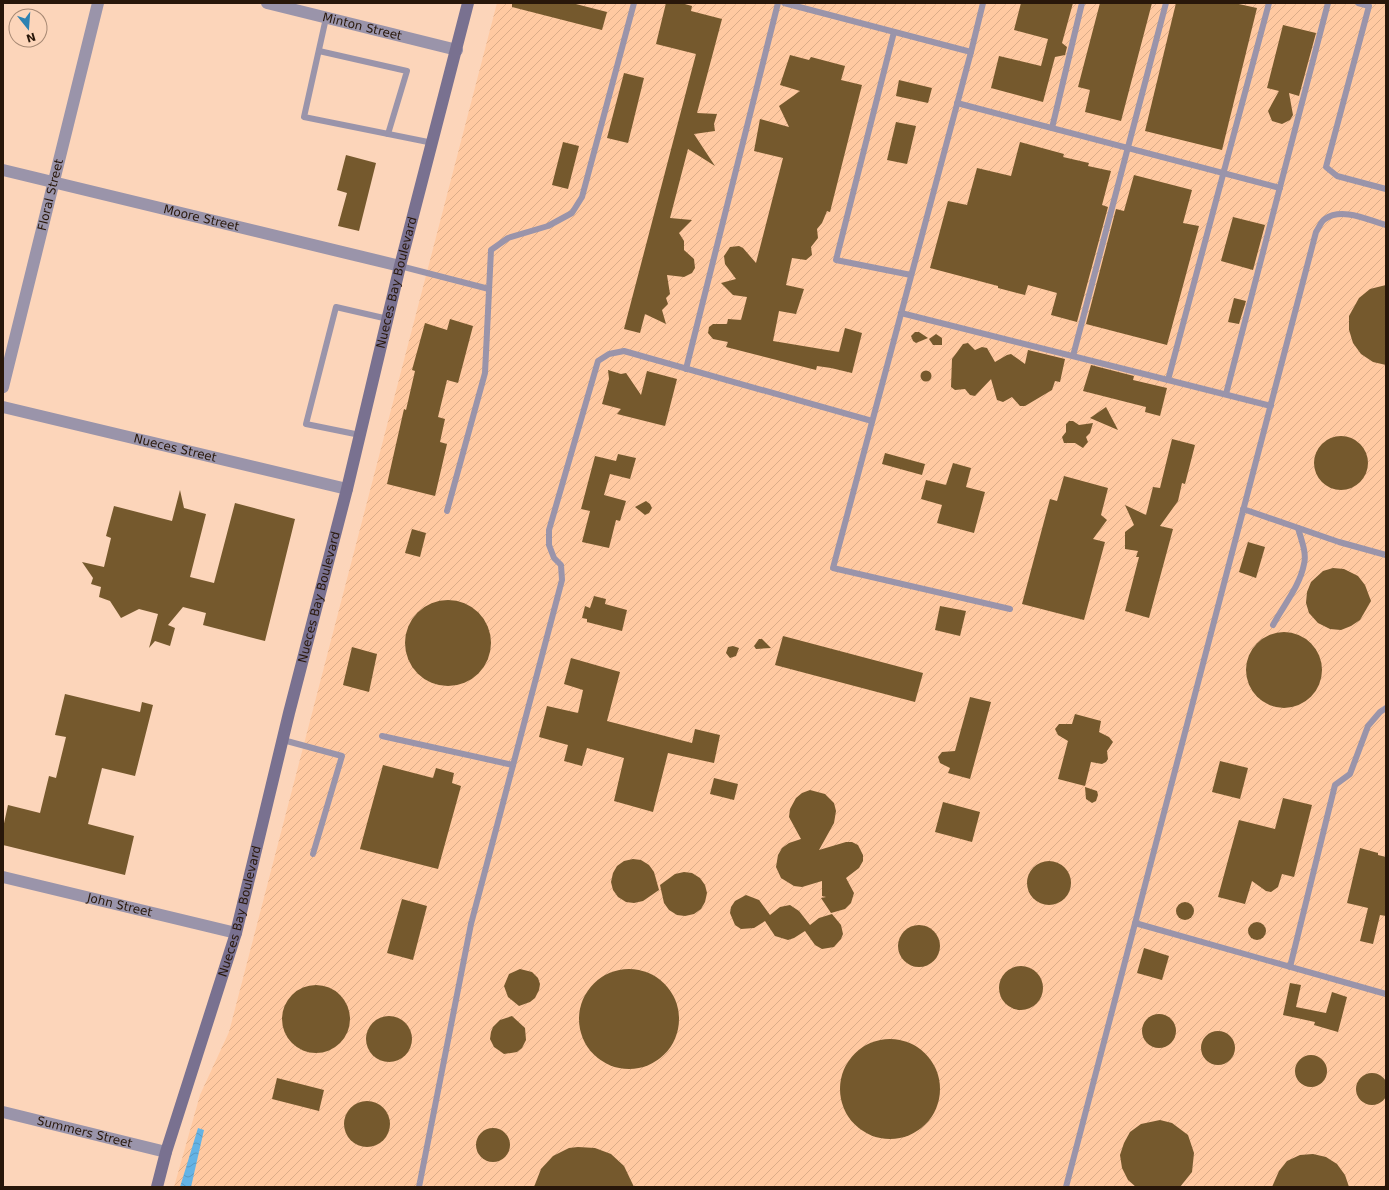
<svg xmlns="http://www.w3.org/2000/svg" width="1389" height="1190" viewBox="0 0 1389 1190" font-family="'DejaVu Sans',sans-serif">
<style>
.industrial{fill:url(#industrial-furrows)}
.water{fill:url(#water-waves)}
.building{fill:#75592d}
.lines{fill:none;stroke-linecap:round;stroke-linejoin:round}
.lane{stroke:#9a94aa;stroke-width:6}
.street{stroke:#9a94aa;stroke-width:12}
.secondary{stroke:#797190;stroke-width:12}
.labels{text-anchor:middle;stroke-width:4;stroke-linejoin:round;paint-order:stroke}
.street-label{font-size:12px;fill:#28170a;stroke:#fcd5ba}
</style>
<defs>
<pattern id="industrial-furrows" width="10" height="10" patternUnits="userSpaceOnUse"><rect width="10" height="10" fill="#ffc9a1"/><path d="M-1 1l2-2M0 10L10 0M9 11l2-2" fill="none" stroke="#dbac89"/></pattern>
<pattern id="water-waves" width="16" height="10" patternUnits="userSpaceOnUse"><rect width="16" height="10" fill="#64b3e5"/><path d="M0 5q4-4 8 0t8 0" fill="none" stroke="#5799c3"/></pattern>
</defs>
<rect width="100%" height="100%" fill="#fcd5ba"/>
<path class="industrial" d="M497 3H1386V1187H174L200 1095 229 1032Z"/>
<path class="water" d="M198 1128 204 1130 191 1187H180Z"/>
<g class="building">
<path d="M512 3H572L607 12 602 30 512 7Z"/>
<path d="M666 3H681L692 6 691 11 722 19 697 113 717 114 714 124 715 131 694 134 715 166 688 149 670 218 692 220 679 233 684 241V250L694 259 695 268 692 273 684 277 667 275 670 294 666 298 668 304 662 310 666 324 645 314 640 333 624 329 696 54 656 44Z"/>
<path d="M1021 3H1073L1062 43 1067 47 1065 55 1055 57 1043 102 991 88 999 56 1041 66 1048 39 1014 30Z"/>
<path d="M1100 3H1152L1121 121 1085 112 1090 90 1078 87Z"/>
<path d="M1176 3H1234L1257 8 1222 150 1145 131Z"/>
<path d="M1283 25 1316 33 1299 96 1289 93 1293 115 1290 120 1282 124 1272 121 1268 111 1279 91 1267 88Z"/>
<path d="M790 55 809 60 811 57 845 66 841 80 862 85 830 212 827 211 822 223 817 229 818 238 811 247 812 255 806 260 792 258 786 285 804 289 796 314 779 311 773 341 839 352 845 328 862 333 852 373 831 368 817 366 816 370 726 347 728 342 713 339 708 333 709 327 713 324H727L728 319 741 320 747 297 733 295 721 283 736 279 725 264 724 256 730 247 739 246 743 248 756 263 783 158 754 151 760 119 789 127 779 106 800 91 780 85Z"/>
<path d="M624 73 644 78 628 143 607 138Z"/>
<path d="M899 80 932 88 928 103 896 96Z"/>
<path d="M896 122 916 126 907 164 887 160Z"/>
<path d="M563 142 579 146 568 189 552 185Z"/>
<path d="M1020 142 1064 154 1063 157 1089 163 1088 166 1111 171 1102 205 1108 207 1077 322 1051 315 1057 293 1028 285 1025 295 998 288V286L930 268 948 201 967 205 977 168 1011 176Z"/>
<path d="M346 155 376 163 359 231 338 226 347 193 337 190Z"/>
<path d="M1134 175 1192 190 1183 223 1199 226 1167 345 1086 324 1116 209 1124 211Z"/>
<path d="M1233 217 1265 225 1253 270 1221 261Z"/>
<path d="M1386 285V365L1373 362 1361 354 1353 343 1349 330V316L1359 298 1370 289Z"/>
<path d="M1234 298 1246 301 1239 324 1228 322Z"/>
<path d="M450 319 473 326 458 383 447 380 438 417 445 419 440 442 447 444 435 496 387 484 404 409 406 410 415 371 412 370 425 323 447 330Z"/>
<path d="M915 332H919L928 338 916 343 913 341 911 336Z"/>
<path d="M936 334 942 338V345H933L929 339Z"/>
<path d="M968 343 975 350 982 347 987 348 995 362 1007 355 1011 354 1025 364 1028 350 1065 359 1060 382 1055 381 1052 390 1025 406H1020L1012 397 1003 402 997 400 991 379 975 396 970 395 965 389 955 390 951 387 952 359 963 344Z"/>
<path d="M1091 365 1134 376 1133 380 1167 388 1160 416 1145 412 1146 407 1083 391Z"/>
<path d="M608 370 621 374 626 373 641 395 647 371 677 379 665 426 617 414 621 409 602 404 609 379Z"/>
<circle cx="926" cy="376" r="5.5"/>
<path d="M1106 407 1118 430 1090 418Z"/>
<path d="M1069 421H1073L1079 425 1093 423 1090 433 1086 437 1088 442 1083 448 1075 443H1064L1062 437 1066 432V424Z"/>
<circle cx="1341" cy="463" r="27"/>
<path d="M1172 439 1195 445 1185 484 1182 483 1178 501 1160 526 1173 529 1149 618 1125 611 1139 557H1136L1138 551 1125 549V532L1134 525 1125 505 1146 515 1153 487 1160 488Z"/>
<path d="M885 453 925 464 922 475 882 464Z"/>
<path d="M618 454 636 458 630 479 610 474 604 495 626 501 620 521 616 520 609 548 582 542 590 511 581 509 595 456 616 461Z"/>
<path d="M953 463 971 468 966 487 985 492 974 533 937 523 942 505 921 499 926 480 946 485Z"/>
<path d="M1064 476 1108 488 1101 515 1107 520 1093 539 1105 542 1084 620 1022 604 1050 499 1057 501Z"/>
<path d="M180 490 184 508 206 514 190 577 214 583 235 503 295 519 265 641 203 625 206 613 183 607 168 625 175 628 170 646 155 641 149 648 158 614 139 609 121 618 110 601 99 597 101 587 91 584 93 578 82 562 104 567 111 538 106 536 114 506 172 521Z"/>
<path d="M646 501 650 504 652 508 649 513 645 515 635 507Z"/>
<path d="M412 529 426 533 420 557 405 553Z"/>
<path d="M1248 542 1265 547 1256 578 1239 572Z"/>
<path d="M1333 568 1344 569 1358 576 1365 585 1371 601 1360 620 1351 626 1341 630 1330 629 1318 623 1309 613 1306 603 1307 592 1311 582 1323 571Z"/>
<path d="M594 596 606 599 605 604 627 610 622 631 587 622V619L582 618 585 606 590 608Z"/>
<circle cx="448" cy="643" r="43"/>
<path d="M940 606 966 611 960 636 935 630Z"/>
<circle cx="1284" cy="670" r="38"/>
<path d="M783 636 923 673 915 702 775 665Z"/>
<path d="M759 639H762L771 648 756 649 754 646Z"/>
<path d="M733 646 739 648 736 656 730 658 726 653 728 647Z"/>
<path d="M352 647 377 654 369 692 343 685Z"/>
<path d="M571 658 620 672 607 721 692 743 695 729 720 735 714 763 668 753 653 812 614 801 624 758 587 748 582 766 564 761 568 745 539 737 547 706 578 713 583 690 564 684Z"/>
<path d="M65 694 140 712 142 702 153 705 135 776 102 768 88 824 134 836 125 875 3 845V828L8 805 40 813 49 776 56 778 66 737 55 735Z"/>
<path d="M970 697 991 702 970 779 948 773 950 768 940 763 938 757 942 752 955 751Z"/>
<path d="M1075 714 1101 721 1099 732 1109 737 1113 742 1107 751 1108 759 1106 762 1102 764 1091 762 1085 786 1058 779 1068 741 1058 735 1055 729 1059 724H1072Z"/>
<path d="M1220 761 1248 768 1240 799 1212 792Z"/>
<path d="M383 765 433 778 436 768 454 773 452 783 461 786 438 869 360 849Z"/>
<path d="M714 778 738 784 734 800 710 794Z"/>
<path d="M1085 787 1097 791 1098 795 1096 801 1092 803 1086 799Z"/>
<path d="M810 790 825 794 834 803 836 811 834 823 819 850 846 842H852L858 845 863 855V861L859 868 846 878 854 893 851 903 845 909 831 913 821 898 826 897 822 896V881L802 887 794 886 781 878 776 867 778 855 782 848 789 843 801 839 789 817 790 809 796 798 802 793Z"/>
<path d="M1283 798 1312 805 1294 877 1282 874 1278 887 1271 892 1266 891 1252 881 1245 904 1218 897 1239 820 1275 829Z"/>
<path d="M943 802 980 812 972 842 935 832Z"/>
<path d="M1360 848 1378 853V855L1386 857V916L1380 915 1373 944 1360 941 1368 908 1347 903Z"/>
<path d="M633 859 641 860 649 865 654 872 659 890 643 901 634 903 626 902 618 897 613 890 611 882 613 873 617 866 624 861Z"/>
<circle cx="1049" cy="883" r="22"/>
<path d="M684 872 692 873 700 878 705 885 707 893 705 902 701 909 694 914 685 916 677 915 669 910 664 903 660 885 675 874Z"/>
<path d="M746 895 759 900 770 915 780 907 790 905 799 911 810 925 819 918 832 914 841 925 843 934 841 939 834 947 822 949 815 945 805 931 794 938 788 940 775 936 765 921 754 928 741 929 735 925 730 913 731 907 735 901Z"/>
<path d="M402 899 427 906 413 960 387 953Z"/>
<circle cx="1185" cy="911" r="9"/>
<circle cx="1257" cy="931" r="9"/>
<circle cx="919" cy="946" r="21"/>
<path d="M1144 948 1169 956 1162 980 1137 973Z"/>
<circle cx="1021" cy="988" r="22"/>
<path d="M520 969 532 972 538 978 540 984 539 990 535 998 530 1002 519 1006 508 997 504 986 509 974Z"/>
<circle cx="629" cy="1019" r="50"/>
<path d="M1290 983 1301 985 1296 1007 1326 1013 1332 992 1347 997 1338 1032 1314 1025 1315 1022 1283 1015Z"/>
<circle cx="316" cy="1019" r="34"/>
<circle cx="1159" cy="1031" r="17"/>
<path d="M512 1016 525 1028 526 1040 522 1048 517 1052 504 1054 494 1047 490 1039 491 1032 493 1027 500 1020Z"/>
<circle cx="389" cy="1039" r="23"/>
<circle cx="1218" cy="1048" r="17"/>
<circle cx="890" cy="1089" r="50"/>
<circle cx="1311" cy="1071" r="16"/>
<circle cx="1372" cy="1089" r="16"/>
<path d="M277 1078 324 1090 319 1111 272 1099Z"/>
<circle cx="367" cy="1124" r="23"/>
<path d="M1160 1120 1172 1123 1188 1135 1194 1153 1192 1172 1180 1187H1136L1128 1180 1122 1168 1120 1155 1124 1143 1130 1132 1141 1124Z"/>
<circle cx="493" cy="1145" r="17"/>
<path d="M578 1147 595 1148 611 1154 624 1166 634 1187H534L541 1169 553 1156 569 1148Z"/>
<path d="M1313 1154 1326 1157 1337 1164 1345 1175 1349 1187H1272L1279 1171 1287 1161 1300 1155Z"/>
</g>
<g class="lines">
<g class="lane">
<path d="M784 3 971 52 833 568 1010 609"/>
<path d="M1358 3 1369 6 1326 167 1337 176 1386 189"/>
<path d="M326 18 304 117 433 143"/>
<path d="M894 32 836 260 911 275"/>
<path d="M319 51 407 71 388 134"/>
<path d="M971 52 983 3"/>
<path d="M957 103 1280 188"/>
<path d="M1052 128 1082 3"/>
<path d="M400 266 489 289"/>
<path d="M901 313 1168 380 1269 3"/>
<path d="M1073 356 1166 3"/>
<path d="M686 369 778 3"/>
<path d="M1168 380 1271 406"/>
<path d="M1226 394 1328 3"/>
<path d="M360 435 306 424 336 307 388 319"/>
<path d="M1243 509 1339 542 1386 555"/>
<path d="M447 511 485 373 491 250 508 238 548 226 572 213 582 197 634 3"/>
<path d="M1273 625C1283 606 1300 586 1304 564 1307 553 1301 539 1298 528"/>
<path d="M382 736 513 765"/>
<path d="M283 740 342 756 313 854"/>
<path d="M1135 923 1386 994"/>
<path d="M1290 967 1335 785 1350 774 1368 726 1380 712 1386 708"/>
<path d="M419 1187 471 924 562 580 561 565 554 558 549 545V530L598 361 609 354 624 351 872 421"/>
<path d="M1066 1187 1316 232C1319 228 1321 221 1325 219 1342 207 1368 220 1386 225"/>
</g>
<g class="street">
<path id="s1" d="M267 3 457 50"/>
<path id="s2" d="M3 170 400 266"/>
<path id="s3" d="M3 387 98 3"/>
<path id="s4" d="M3 407 347 489"/>
<path id="s5" d="M3 877 236 933"/>
<path id="s6" d="M3 1112 166 1152"/>
</g>
<path class="secondary" id="s7" d="M157 1187 166 1152 236 933 289 713 347 489 400 266 468 3"/>
</g>
<g class="labels">
<g class="street-label">
<text dy="4" stroke="none"><textPath href="#s1" startOffset="98">Minton Street</textPath></text>
<text dy="4" stroke="none"><textPath href="#s3" startOffset="198">Floral Street</textPath></text>
<text dy="4" stroke="none"><textPath href="#s2" startOffset="204">Moore Street</textPath></text>
<text dy="4" stroke="none"><textPath href="#s7" startOffset="936">Nueces Bay Boulevard</textPath></text>
<text dy="4" stroke="none"><textPath href="#s4" startOffset="177">Nueces Street</textPath></text>
<text dy="4" stroke="none"><textPath href="#s7" startOffset="612">Nueces Bay Boulevard</textPath></text>
<text dy="4" stroke="none"><textPath href="#s5" startOffset="120">John Street</textPath></text>
<text dy="4" stroke="none"><textPath href="#s7" startOffset="288">Nueces Bay Boulevard</textPath></text>
<text dy="4" stroke="none"><textPath href="#s6" startOffset="84">Summers Street</textPath></text>
</g>
</g>
<rect width="1389" height="1190" fill="none" stroke="#28170a" stroke-width="8"/>
<g transform="translate(28 28) rotate(163)"><circle r="19" fill="#fcd5ba" stroke="#a78974"/>
<path d="M0-3L7 15L0 10L-7 15Z" fill="#2d82b2"/>
<text y="-6" font-size="11" font-weight="bold" text-anchor="middle" fill="#28170a">N</text>
</g>
</svg>
